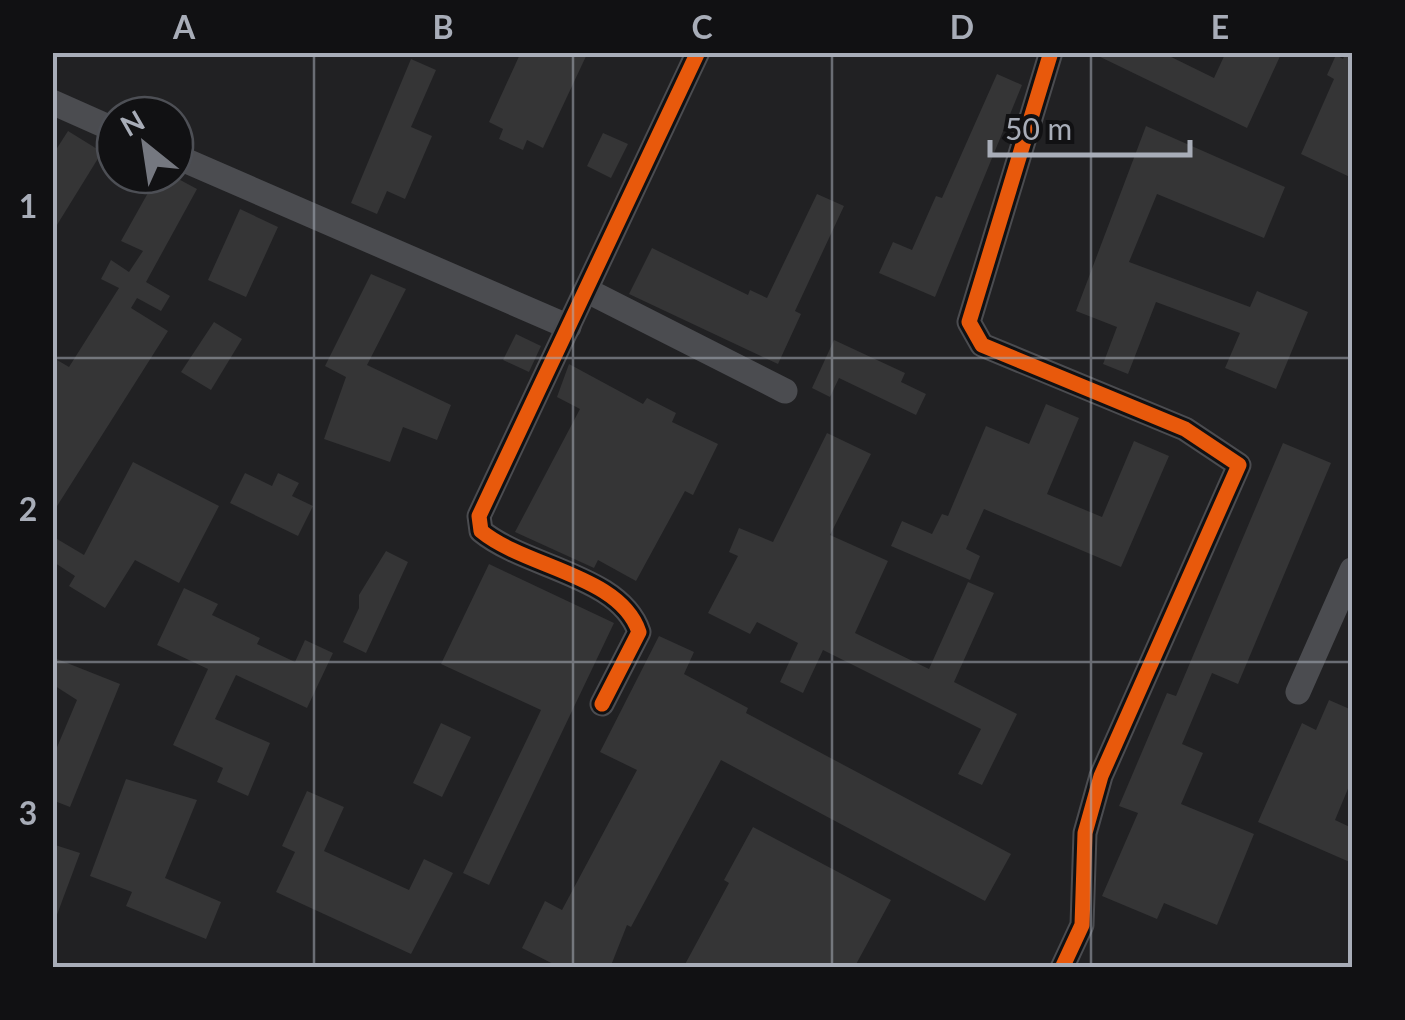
<svg xmlns="http://www.w3.org/2000/svg" width="1405" height="1020" viewBox="0 0 1405 1020" font-family="Lato,sans-serif">
<style>
.built{fill:#212123;fill-rule:evenodd}
.building{fill:#353536}
.lines{fill:none;stroke-linecap:round;stroke-linejoin:round}
.street{stroke:#4b4c50;stroke-width:25}
.cycleway-casing{stroke:#111113;stroke-width:21}
.cycleway{stroke:#e8590c;stroke-width:15}
.grid{fill:none;stroke:#a8adb8;stroke-width:2.5;stroke-opacity:0.55}
.neatline{fill:none;stroke:#a8adb8;stroke-width:4}
.grid-label{font-size:32px;text-anchor:middle;font-weight:bold;fill:#a8adb8}
</style>
<rect width="100%" height="100%" fill="#171717"/>
<path class="built" d="M53 53H1352V967H53ZM115 115H175V175H115Z"/>
<g class="building">
<path d="M521 52H588L543 148 527 140 523 150 499 139 503 129 489 122Z"/>
<path d="M1090 52H1161L1214 78 1226 52H1282L1247 128Z"/>
<path d="M1346 52H1352V178L1301 154 1334 79 1327 75 1336 55 1343 59Z"/>
<path d="M411 59 436 70 411 127 432 136 405 199 387 191 377 214 351 203Z"/>
<path d="M997 74 1022 85 935 297 879 273 893 242 912 250 936 196 942 198Z"/>
<path d="M1146 126 1285 187 1264 238 1157 194 1129 262 1250 307 1257 291 1308 312 1276 389 1225 368 1240 333 1156 302 1128 374 1103 364 1117 327 1076 311Z"/>
<path d="M68 131 102 152 52 233V156Z"/>
<path d="M603 133 628 144 611 178 587 166Z"/>
<path d="M158 175H171L197 189 146 282 170 296 161 311 137 298 131 308 168 331 52 514V357L69 367 119 288 101 279 111 260 129 272 143 251 121 241Z"/>
<path d="M817 194 844 206 795 311 801 314 778 364 629 294 652 248 748 295 750 290 767 298Z"/>
<path d="M240 209 278 227 246 297 208 280Z"/>
<path d="M371 274 406 289 367 365 451 405 437 440 403 427 390 462 324 439 346 377 325 366Z"/>
<path d="M214 322 242 339 211 390 181 372Z"/>
<path d="M516 334 541 346 529 372 503 360Z"/>
<path d="M834 340 905 373 901 382 926 394 916 415 839 378 830 397 812 388Z"/>
<path d="M569 364 643 404 647 398 676 413 672 422 718 444 693 495 685 491 636 581 598 560 594 568 515 532 580 409 557 397Z"/>
<path d="M1046 404 1079 418 1047 494 1102 517 1134 441 1169 456 1121 567 984 509 966 549 980 556 970 580 891 546 902 521 932 534 942 514 948 516 986 426 1029 444Z"/>
<path d="M827 433 871 454 830 535 888 561 855 633 929 669 968 582 994 593 954 682 1017 714 982 785 958 774 981 729 823 650 803 693 780 682 798 643 757 622 750 634 708 613 738 556 729 552 739 528 773 542Z"/>
<path d="M1283 443 1331 463 1238 684 1212 673 1182 744 1203 753 1181 804 1254 834 1217 925 1164 903 1157 919 1102 896 1138 813 1119 806 1167 693 1176 696Z"/>
<path d="M133 462 219 506 179 583 135 560 105 608 69 586 75 576 52 561V536L84 555Z"/>
<path d="M245 473 272 486 278 473 299 483 292 496 313 506 298 536 230 503Z"/>
<path d="M386 551 408 562 366 653 343 642 359 608V595Z"/>
<path d="M489 564 614 623 489 885 463 873 541 710 441 664Z"/>
<path d="M184 588 218 604 212 615 260 638 257 644 295 662 305 640 333 653 307 708 236 675 215 719 270 743 248 796 217 782 223 768 173 745 208 669 157 645Z"/>
<path d="M659 636 694 652 684 674 748 708 746 713 1011 854 985 901 721 760 631 927 627 925 610 968H561L522 948 545 901 562 910 637 770 600 752Z"/>
<path d="M52 657 120 684 70 807 52 800V759L77 700 52 684Z"/>
<path d="M1329 700 1352 710V779L1335 820 1352 828V863L1258 822 1302 723 1316 730Z"/>
<path d="M441 723 471 737 442 797 413 783Z"/>
<path d="M126 779 197 800 165 878 221 902 206 939 126 906 132 892 90 876Z"/>
<path d="M307 791 344 807 324 851 409 890 424 859 453 873 411 954 276 892 295 852 282 846Z"/>
<path d="M753 827 891 900 854 968H683L729 883 724 880Z"/>
<path d="M52 844 80 853 55 920H52Z"/>
</g>
<g class="lines">
<g class="street">
<path d="M1051 52 969 322 982 345 1185 429 1239 465 1101 776 1085 833 1082 925 1062 968"/>
<path d="M52 102 115 130"/>
<path d="M175 156 569 327"/>
<path d="M586 290 785 391"/>
<path d="M1298 692 1352 570"/>
<path d="M602 704 639 632C620 575 526 568 481 531L479 516 698 52"/>
</g>
<g class="cycleway-casing">
<g id="cycleway">
<path d="M1051 52 969 322 982 345 1185 429 1239 465 1101 776 1085 833 1082 925 1062 968"/>
<path d="M602 704 639 632C620 575 526 568 481 531L479 516 698 52"/>
</g>
</g>
<use href="#cycleway" class="cycleway"/>
</g>
<path class="grid" d="M314 52V968M573 52V968M832 52V968M1091 52V968M52 358H1352M52 662H1352"/>
<rect width="1405" height="1020" fill="none" stroke="#111113" stroke-width="110"/>
<g transform="translate(145 145) rotate(330)"><circle r="48" fill="#111113" stroke="#4d4f55" stroke-width="2.5"/>
<path d="M0-8L18 38L0 25L-18 38Z" fill="#757880"/>
<text y="-15" font-size="28" font-weight="bold" text-anchor="middle" fill="#a8adb8">N</text>
</g>
<path d="M990 140v15h200v-15" fill="none" stroke="#a8adb8" stroke-width="5"/>
<text x="1005" y="140" font-size="30" fill="#a8adb8" stroke="#111113" stroke-width="8" paint-order="stroke">50 m</text>
<rect x="55" y="55" width="1295" height="910" class="neatline"/>
<g class="grid-label">
<text x="184" y="39">A</text>
<text x="443" y="39">B</text>
<text x="702" y="39">C</text>
<text x="962" y="39">D</text>
<text x="1220" y="39">E</text>
<text x="28" y="218">1</text>
<text x="28" y="521">2</text>
<text x="28" y="825">3</text>
</g>
</svg>
